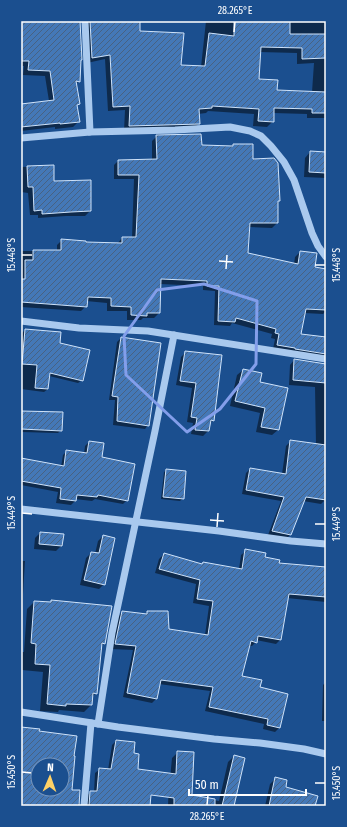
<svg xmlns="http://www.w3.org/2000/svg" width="347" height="827" viewBox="0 0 347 827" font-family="'Fira Sans Condensed',sans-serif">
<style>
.shadow{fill:#0007;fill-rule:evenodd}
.building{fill:url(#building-hatch);stroke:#cfe3fa;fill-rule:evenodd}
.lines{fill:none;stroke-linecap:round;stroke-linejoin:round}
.minor{stroke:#a9c9ee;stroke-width:7}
.marked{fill:none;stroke:#839eea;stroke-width:3;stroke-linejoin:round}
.ticks{fill:none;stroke:#fff;stroke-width:1.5}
.neatline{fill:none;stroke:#fff;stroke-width:1.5}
.ticks-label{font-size:10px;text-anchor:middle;fill:#fff}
</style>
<defs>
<pattern id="building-hatch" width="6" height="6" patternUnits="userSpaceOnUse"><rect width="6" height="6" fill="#4478b7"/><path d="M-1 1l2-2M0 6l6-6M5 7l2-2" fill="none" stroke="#486282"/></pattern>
</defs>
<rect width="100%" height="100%" fill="#1b4f8f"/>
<g class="shadow">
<path d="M21 21H79V81L76 84 79 104 76 106 79 121 73 127 55 129V127L21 131V105L49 101 45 76 23 75 24 66H21Z"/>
<path d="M80 21H139V32L180 66 201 67 206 21H326V118H307V114L273 113V121L267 127 253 126 254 114 208 111 206 113 198 114 199 123 194 129 124 131 125 110 108 111 105 59 87 63 84 23ZM259 52 297 53V64L314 63 312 92 276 91 258 79Z"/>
<path d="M157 136 201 146 231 147 233 145 252 160 279 201 277 202V223L272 228 248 227 247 254 294 264 295 257 300 252 314 268 326 270V311L323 314 304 313 300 335 326 338V354L321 358 273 349 275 339 271 338 272 334 232 323 230 326 214 325 215 291 203 290V286L160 284 159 313 154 318H143L141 320H127V311H107V303L86 301V306L81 311 21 307V251H57V245L62 240 85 243 117 244 122 238H132L134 179H114V165L118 161 152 160V141Z"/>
<path d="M310 152 326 153V178L304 177 305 158Z"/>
<path d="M53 166V182L90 211 85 216H66L38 218V215H30L28 193 21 192V167Z"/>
<path d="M25 330 59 343 82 380 78 383 49 376 48 389 44 392 21 389V338L22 333Z"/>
<path d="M121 338 148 425 145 429 113 425 115 400H109L117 342Z"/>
<path d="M186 352 213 420 209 425 208 431 203 436 191 434 193 423 187 422 192 388 176 385 181 357Z"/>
<path d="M294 360 326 376V496L325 500 321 504 303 501 291 534 286 539 268 535 281 501 242 494 246 473 250 469 282 474 286 446 290 442 316 445 315 387 289 385 290 365Z"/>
<path d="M243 370 259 383 278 430 272 435 256 432 260 413 230 406 237 375Z"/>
<path d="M21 412 61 430 58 433 21 432Z"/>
<path d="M89 442 101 458 127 500 123 504 95 499 92 501 75 499V501L71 505 56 503 58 492 21 485V460L61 467 63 455 67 451 84 454 85 446Z"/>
<path d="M167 470 183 498 180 501 161 499 164 472Z"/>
<path d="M40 533 62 535 61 546 56 551 34 549 35 538Z"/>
<path d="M103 536 104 584 99 589 80 585 86 558 91 553 95 554 98 541Z"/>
<path d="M246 551 278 564 326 568V602L287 598 280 640 276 644 256 640V642L252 646H249L241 677 259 688 280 727 275 732 263 729 264 724 205 711 210 691 159 684 156 699 152 703 123 697 133 650 111 649 118 617 122 612 145 614 148 612 168 630 205 635 209 606 193 603 196 584 155 573 159 559 164 554 201 565 239 569 241 555Z"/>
<path d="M21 561H25L22 610 21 611Z"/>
<path d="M52 601 104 643 101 647 96 693 92 697 91 705 84 712 59 710 58 712 40 711 43 672 22 670 21 687V652H24L27 609 34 602 49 603Z"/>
<path d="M326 682V721H322L323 685Z"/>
<path d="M116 741 133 754 137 770 155 772 152 795 150 798 149 806H85L86 796 91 792H94L95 773 100 769 108 770 112 745Z"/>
<path d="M178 752 191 796 219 801 228 762 234 756 233 806H168L169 781 170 779 172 758Z"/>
<path d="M276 778 284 788 314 806H265L270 784Z"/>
</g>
<g class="building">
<path d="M21 21H80L82 60H81L80 82 76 81 80 104 77 105 80 122 60 124V123L21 127V104L54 100 50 71 28 70 29 61H21Z"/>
<path d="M90 21H140V31L184 33 181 65 205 66 209 33 234 36V21H290V34H326V58L302 59V48L261 47 259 79 278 80 277 90 326 92V113H312V109L274 108V122L258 121 259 109 212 106V108L199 109 200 124 129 126 130 106 113 107 110 55 92 58Z"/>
<path d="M201 134 202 145 233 146V144H253V159L274 158 278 163 280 201H278V223H250L248 253 298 264 300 251 317 253 315 267 326 269V310L306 309 301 334 326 337V354L295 349V348L277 345 279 334 275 333 276 329 236 318 235 322 218 321 219 286H207V281L161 279 160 313H147V316L131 315V307L111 306V298L88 297 87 307 21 302V279H25V260H33V250H61V239L86 241V242L122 243V237H136L139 175H118V160L157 159 156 135Z"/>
<path d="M310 151 326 152V173L309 172Z"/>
<path d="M54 165V181L91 180V211L71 212 42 214V210L34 211 33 187H28L27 166Z"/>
<path d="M25 329 61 332 60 343 90 350 83 381 50 373 48 389 35 388 37 365 22 364Z"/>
<path d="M121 337 161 343 149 426 117 421 118 397 112 396Z"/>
<path d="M185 351 222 355 214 421 211 420 209 431 195 430 197 418 191 417 196 383 180 381Z"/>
<path d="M294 359 326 364V383L293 380Z"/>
<path d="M243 369 262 373 260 382 288 388 279 430 261 427 265 408 235 401Z"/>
<path d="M21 411 63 412 62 431 21 429Z"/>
<path d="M290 440 326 445V500L306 497 291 535 272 531 284 497 246 490 250 468 286 474Z"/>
<path d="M89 441 104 443 102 457 135 464 128 501 98 495 97 497 77 495 76 501 60 499 61 488 21 481V458L64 466 66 450 87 453Z"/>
<path d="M166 469 186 471 184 499 163 497Z"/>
<path d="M40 532 64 534 62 546 39 544Z"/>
<path d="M103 535 115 538 105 585 84 580 91 552 99 553Z"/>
<path d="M245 549 266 553 265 557 280 560 279 563 326 567V597L289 594 281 640 258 636 257 643 251 641 242 676 262 680 260 687 288 694 280 728 267 725 268 719 209 707 213 687 161 680 157 699 127 693 136 646 115 644 122 611 147 614V611H168L169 629 208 635 213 601 197 599 200 580 159 569 164 553 202 564 203 562 242 569Z"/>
<path d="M51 600 112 606 105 644 102 643 97 694 93 693 92 705 66 704V706L47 704 50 665 35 664 36 644 31 643 34 601 51 602Z"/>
<path d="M21 727 40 729 39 731 77 736 74 756H75L72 790H80L79 806H21ZM38 765H62V789H38Z"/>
<path d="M116 740 135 742 134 753 139 754 138 769 176 774 177 751 194 752 192 795 215 799V806H174V798L151 795 150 806H89L90 791H97L99 768 111 769Z"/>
<path d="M234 755 245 758 234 806H222Z"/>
<path d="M275 777 287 780 286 787 318 796 315 806H269Z"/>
</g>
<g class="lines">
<g class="minor">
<path d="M85 21 90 132"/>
<path d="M21 138 90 132 175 130 230 127 250 131 261 136 271 146 284 162 294 180 312 233 318 246 326 257"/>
<path d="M21 321 79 328 148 331 326 359"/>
<path d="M21 509 219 531 291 541 326 544"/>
<path d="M21 712 118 727 214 739 260 743 304 749 326 754"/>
<path d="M98 724 112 633 155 431 174 335"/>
<path d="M84 806 91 723"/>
</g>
</g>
<path class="marked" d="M204 284 257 301 256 364 220 409 187 432 126 375 124 336 157 290Z"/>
<path class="ticks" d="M234 32 235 22M22 255H32M219 261 233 262M315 265H325M226 269 227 255M22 513 32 514M210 520 224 521M315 524H325M217 527 218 513M22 772 32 773M315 783H325M207 805 208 795"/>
<rect width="347" height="827" fill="none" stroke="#1b4f8f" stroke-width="44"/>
<g transform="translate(50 777) rotate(2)"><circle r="19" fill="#1b4f8f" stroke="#7695bc"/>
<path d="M0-3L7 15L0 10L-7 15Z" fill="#ffd166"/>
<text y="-6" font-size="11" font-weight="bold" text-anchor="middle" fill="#ffffff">N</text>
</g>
<path d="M189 789v6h117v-6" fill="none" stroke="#ffffff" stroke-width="2"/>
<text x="195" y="789" font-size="12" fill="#ffffff" stroke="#1b4f8f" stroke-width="3" paint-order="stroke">50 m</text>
<rect x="22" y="22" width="303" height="783" class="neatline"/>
<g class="ticks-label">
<text x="235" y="14">28.265°E</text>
<text transform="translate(11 255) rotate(-90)" y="4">15.448°S</text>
<text transform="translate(336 265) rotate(-90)" y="4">15.448°S</text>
<text transform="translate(11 513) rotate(-90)" y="4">15.449°S</text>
<text transform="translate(336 524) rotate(-90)" y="4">15.449°S</text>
<text transform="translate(11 772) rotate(-90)" y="4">15.450°S</text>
<text transform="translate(336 783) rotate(-90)" y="4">15.450°S</text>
<text x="207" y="820">28.265°E</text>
</g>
</svg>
